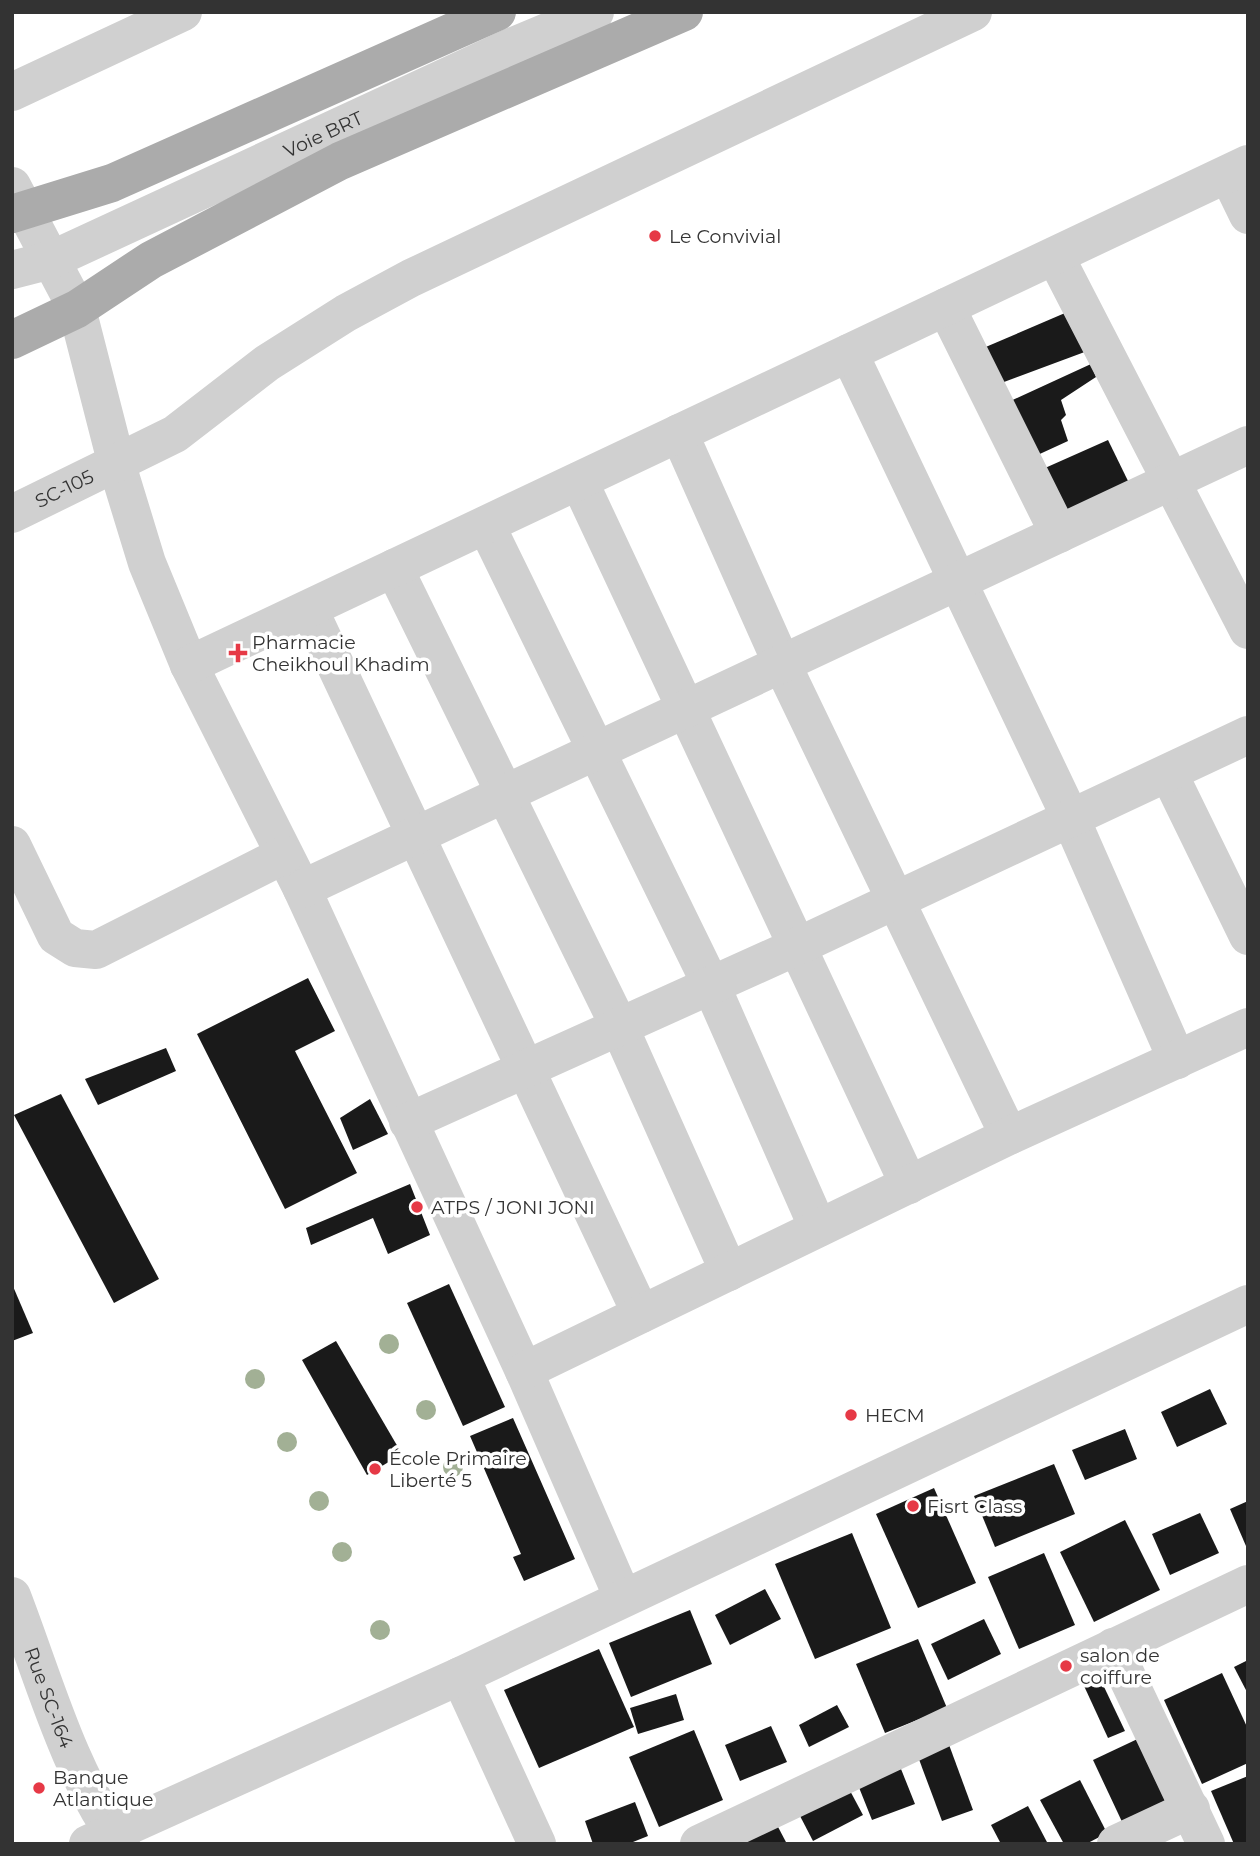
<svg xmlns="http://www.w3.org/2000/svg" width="1260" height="1856" viewBox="0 0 1260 1856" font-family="Montserrat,sans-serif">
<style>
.building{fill:#1a1a1a}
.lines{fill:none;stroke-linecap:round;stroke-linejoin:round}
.minor{stroke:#d0d0d0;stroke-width:38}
.major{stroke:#ababab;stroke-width:38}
.tree{fill:#a2b095}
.poi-dot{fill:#e63946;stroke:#fff;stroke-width:2.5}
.labels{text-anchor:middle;stroke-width:7;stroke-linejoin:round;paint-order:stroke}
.street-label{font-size:19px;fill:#333;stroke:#fff}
.poi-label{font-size:19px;fill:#333;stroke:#fff;text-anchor:start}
</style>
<rect width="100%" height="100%" fill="#fff"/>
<g class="building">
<path d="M1072 310 1090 350 996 385 981 349Z"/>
<path d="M1091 364 1096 377 1061 400 1066 415 1061 420 1068 441 1031 458 1006 403Z"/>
<path d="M1108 440 1129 483 1066 510 1045 468Z"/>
<path d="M308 978 335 1031 295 1051 357 1173 285 1209 197 1034Z"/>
<path d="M166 1048 176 1071 98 1105 85 1079Z"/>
<path d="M61 1094 159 1279 114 1303 14 1115Z"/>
<path d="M370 1099 388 1134 353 1150 340 1118Z"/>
<path d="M410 1184 430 1235 388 1254 373 1218 311 1245 306 1228Z"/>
<path d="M12 1284 33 1333 12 1341Z"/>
<path d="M449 1284 505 1407 463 1426 407 1303Z"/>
<path d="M336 1341 402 1454 367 1475 302 1360Z"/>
<path d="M1210 1389 1227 1424 1177 1447 1161 1412Z"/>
<path d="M513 1418 575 1559 524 1581 513 1557 521 1554 470 1436Z"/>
<path d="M1125 1429 1137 1459 1085 1480 1072 1450Z"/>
<path d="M1054 1464 1075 1514 995 1547 974 1496Z"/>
<path d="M934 1488 976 1583 918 1608 876 1514Z"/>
<path d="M1248 1501V1545L1246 1546 1230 1509Z"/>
<path d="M1200 1513 1219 1553 1170 1575 1152 1534Z"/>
<path d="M1125 1520 1160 1590 1094 1622 1060 1552Z"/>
<path d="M852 1533 891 1628 815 1659 775 1564Z"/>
<path d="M1044 1553 1075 1625 1019 1649 988 1577Z"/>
<path d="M765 1589 781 1619 730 1645 715 1615Z"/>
<path d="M690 1610 712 1664 631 1697 609 1643Z"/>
<path d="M984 1619 1001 1654 948 1680 931 1644Z"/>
<path d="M918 1639 947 1708 885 1733 856 1664Z"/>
<path d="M599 1649 634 1727 539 1768 504 1690Z"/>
<path d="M1248 1660V1694L1234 1667Z"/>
<path d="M1096 1670 1125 1731 1108 1738 1079 1675Z"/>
<path d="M1222 1673 1248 1729V1763L1202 1784 1164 1700Z"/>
<path d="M676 1694 684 1720 638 1734 630 1708Z"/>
<path d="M837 1705 849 1727 809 1747 799 1725Z"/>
<path d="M771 1726 787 1762 740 1781 725 1745Z"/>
<path d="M694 1730 723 1800 659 1827 629 1757Z"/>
<path d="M1146 1735 1178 1801 1124 1826 1093 1760Z"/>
<path d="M948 1742 973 1810 942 1821 917 1754Z"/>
<path d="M901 1769 915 1804 872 1820 858 1785Z"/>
<path d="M1248 1776V1844H1234L1211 1791Z"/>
<path d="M1080 1780 1107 1833 1086 1844H1064L1040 1800Z"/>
<path d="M848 1787 863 1815 813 1841 799 1814Z"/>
<path d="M635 1802 648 1836 628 1844H593L585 1821Z"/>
<path d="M1028 1806 1048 1844H1001L991 1825Z"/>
<path d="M777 1825 787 1844H739Z"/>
</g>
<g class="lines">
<g class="minor">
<path d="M12 92 183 12"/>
<path d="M1228 174 1248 215"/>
<path d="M12 186 77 309 117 465 147 563 189 665 302 889 524 1371 623 1598"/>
<path d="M1055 256 1248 630"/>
<path id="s1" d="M12 270 51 260 511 47 595 12"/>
<path d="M946 307 1059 534"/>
<path d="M849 353 1071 819 1177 1060"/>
<path d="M679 433 782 664 1009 1136"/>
<path d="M579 481 909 1185"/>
<path id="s2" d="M12 514 175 434 267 363 346 313 411 278 973 12"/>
<path d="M486 525 711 985 818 1228"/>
<path d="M394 568 619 1026 729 1272"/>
<path d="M309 609 641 1314"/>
<path d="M189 665 1248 164"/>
<path d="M1169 774 1248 936"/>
<path d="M12 845 56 936 75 948 96 950 284 855"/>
<path d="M302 889 1248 445"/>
<path d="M408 1122 796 947 1248 735"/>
<path d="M524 1371 1009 1136 1248 1027"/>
<path id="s3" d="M12 1596C44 1679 68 1771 121 1844"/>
<path d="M1113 1647 1206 1844"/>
<path d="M460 1676 537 1844"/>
<path d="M88 1844 460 1676 1248 1304"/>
<path d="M699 1844 1248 1584"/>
<path d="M1116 1844 1191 1809"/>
</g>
<g class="major">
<path d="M12 214 112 183 497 12"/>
<path d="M12 340 77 309 151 260 340 161 684 12"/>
</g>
</g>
<g class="tree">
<circle cx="389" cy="1344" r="10"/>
<circle cx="255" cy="1379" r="10"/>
<circle cx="426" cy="1410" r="10"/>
<circle cx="287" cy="1442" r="10"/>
<circle cx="453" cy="1467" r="10"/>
<circle cx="319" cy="1501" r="10"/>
<circle cx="342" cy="1552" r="10"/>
<circle cx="380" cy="1630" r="10"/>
</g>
<g class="poi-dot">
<circle cx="655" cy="236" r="7"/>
<path d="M234.5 642.5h7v7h7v7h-7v7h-7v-7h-7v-7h7z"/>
<circle cx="417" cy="1207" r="7"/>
<circle cx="851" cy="1415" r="7"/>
<circle cx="375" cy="1469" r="7"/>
<circle cx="913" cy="1506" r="7"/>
<circle cx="1066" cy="1666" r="7"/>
<circle cx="39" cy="1788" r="7"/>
</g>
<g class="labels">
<g class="street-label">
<text dy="7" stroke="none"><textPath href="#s1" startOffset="340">Voie BRT</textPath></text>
<text dy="7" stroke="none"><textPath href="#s2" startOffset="58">SC-105</textPath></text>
<text dy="7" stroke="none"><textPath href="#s3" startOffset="108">Rue SC-164</textPath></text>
</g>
<g class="poi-label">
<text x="669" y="243">Le Convivial</text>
<text x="252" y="649">Pharmacie<tspan x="252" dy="22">Cheikhoul Khadim</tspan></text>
<text x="431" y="1214">ATPS / JONI JONI</text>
<text x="865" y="1422">HECM</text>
<text x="389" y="1465">École Primaire<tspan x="389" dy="22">Liberté 5</tspan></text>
<text x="927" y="1513">Fisrt Class</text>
<text x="1080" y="1662">salon de<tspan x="1080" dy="22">coiffure</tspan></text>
<text x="53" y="1784">Banque<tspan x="53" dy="22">Atlantique</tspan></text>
</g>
</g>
<rect width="1260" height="1856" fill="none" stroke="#333333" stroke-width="28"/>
</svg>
